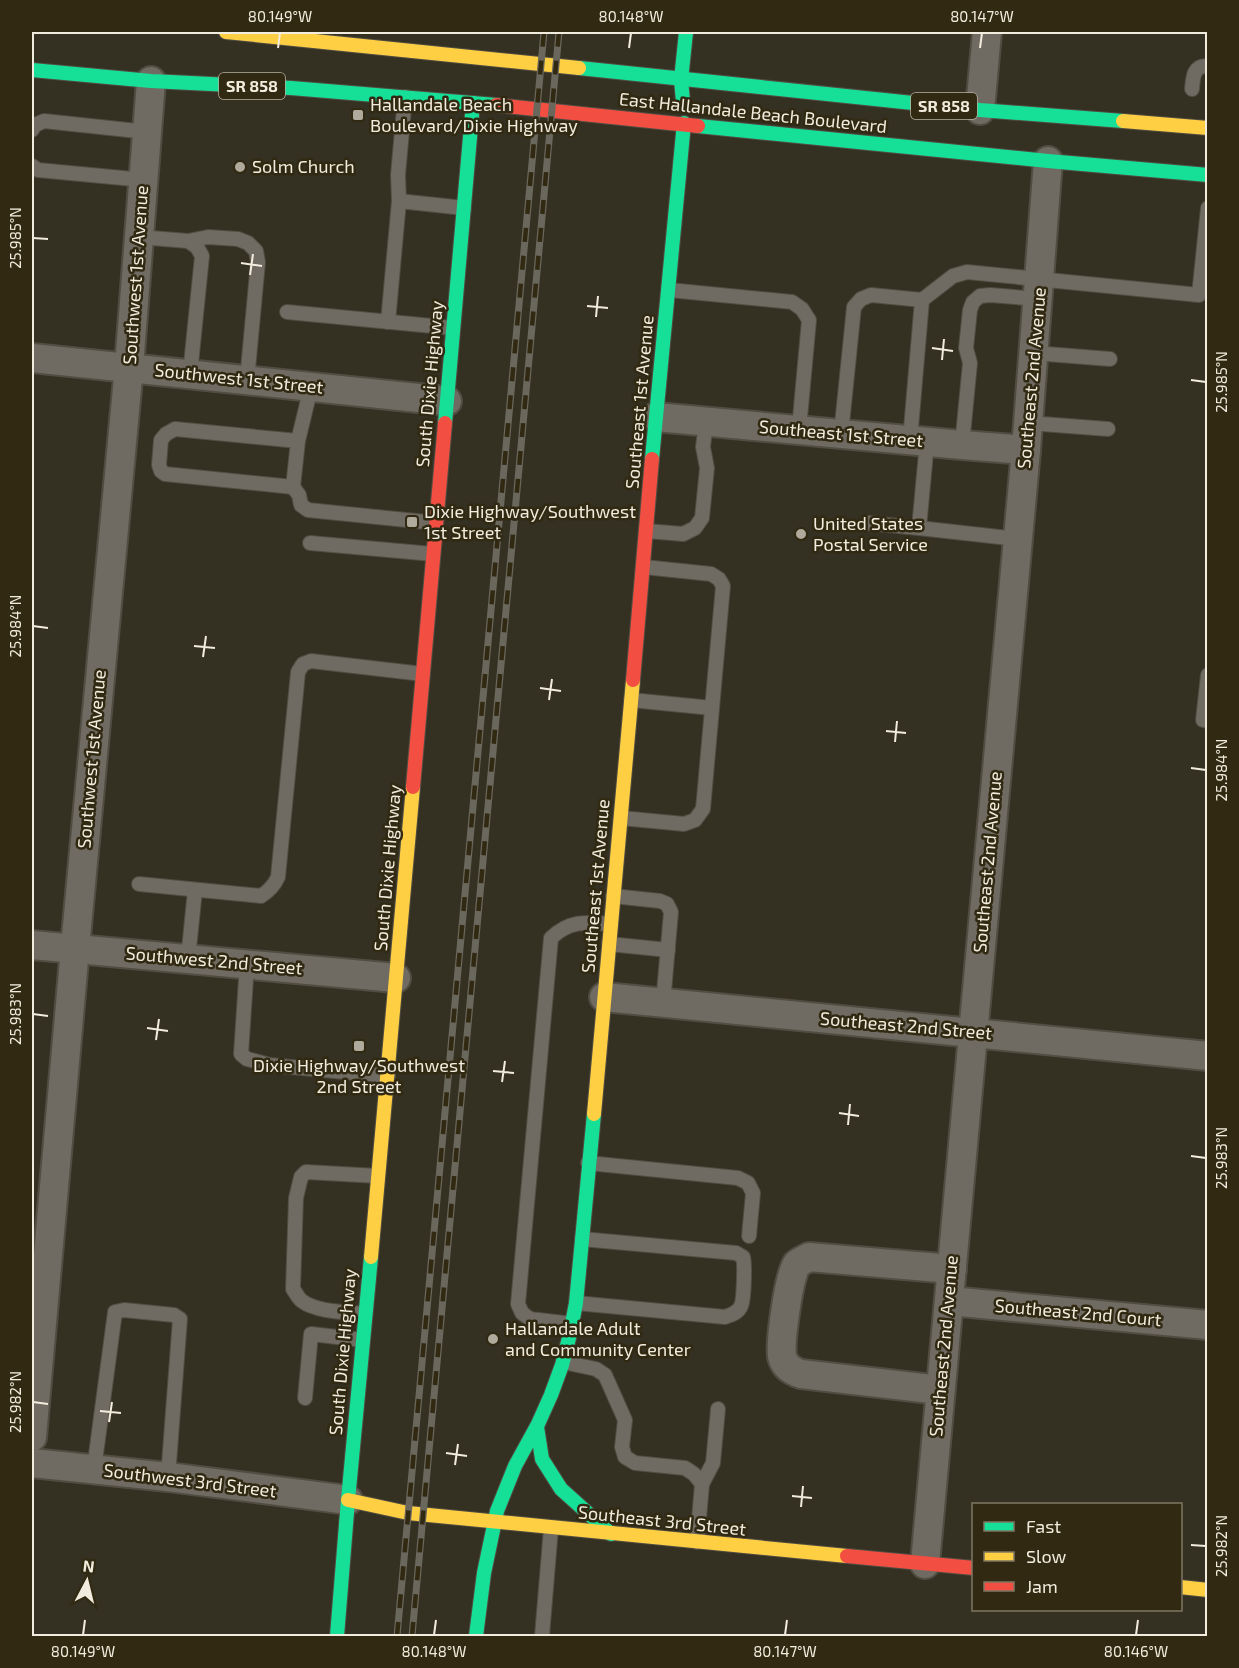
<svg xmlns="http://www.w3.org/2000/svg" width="1239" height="1668" viewBox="0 0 1239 1668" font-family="'Exo 2',sans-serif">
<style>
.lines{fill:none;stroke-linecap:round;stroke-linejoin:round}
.lane-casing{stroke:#514d42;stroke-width:16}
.street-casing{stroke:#514d42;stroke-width:32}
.fast-casing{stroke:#514d42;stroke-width:16}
.slow-casing{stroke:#514d42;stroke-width:16}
.jam-casing{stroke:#514d42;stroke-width:16}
.lane{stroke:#6f6b62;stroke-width:14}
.street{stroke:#6f6b62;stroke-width:28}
.fast{stroke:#16e098;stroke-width:14}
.slow{stroke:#ffcf43;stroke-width:14}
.jam{stroke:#f24e42;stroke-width:14}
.rail-casing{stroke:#6a675d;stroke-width:7}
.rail{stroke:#312911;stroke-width:4.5;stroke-dasharray:14;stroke-linecap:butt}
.ticks{fill:none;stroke:#f1ecdd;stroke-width:2}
.poi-dot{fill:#afaa9c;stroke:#312911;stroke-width:2}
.labels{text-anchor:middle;stroke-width:5;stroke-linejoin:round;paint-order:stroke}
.shield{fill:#312911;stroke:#b7b2a0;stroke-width:1.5}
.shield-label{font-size:16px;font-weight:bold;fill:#f1ecdd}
.poi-label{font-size:18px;fill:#f1ecdd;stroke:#312911;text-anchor:start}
.street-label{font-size:18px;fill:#f1ecdd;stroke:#312911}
.neatline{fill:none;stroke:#f1ecdd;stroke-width:2}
.ticks-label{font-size:15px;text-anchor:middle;fill:#f1ecdd}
</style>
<rect width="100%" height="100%" fill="#343022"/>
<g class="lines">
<g class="lane-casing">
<g id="lane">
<path d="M1192 89C1193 78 1193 65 1208 66"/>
<path d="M32 130 35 125 44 121 147 132"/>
<path d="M32 166 38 170 144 180"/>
<path d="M399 201 464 208"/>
<path d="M139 237 188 241 197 247 202 256 190 374"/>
<path d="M188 241 208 237 238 239 248 243 256 251 258 262 247 380"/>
<path d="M669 290 792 302 802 309 809 320 799 429"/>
<path d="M922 300 953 276 967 272 1199 295 1208 208"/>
<path d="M287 312 453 328"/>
<path d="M388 322 399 201 398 175 405 97"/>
<path d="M1034 353 1110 359"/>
<path d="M1029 423 1108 429"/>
<path d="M841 434 854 307 861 299 871 295 922 300 910 440"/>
<path d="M298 441 293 487 165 474 161 471 159 465 161 440 166 434 175 429 298 441 311 387"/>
<path d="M927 442 919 528 1018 539"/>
<path d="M962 445 970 363 966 348 970 310 973 302 980 296 990 295 1038 299"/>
<path d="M293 487 299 495 301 505 308 510 436 523"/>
<path d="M868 523 919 528"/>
<path d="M647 531 683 534 695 528 702 518 707 468 703 447 706 422"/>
<path d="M310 543 433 554"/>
<path d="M1208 675 1203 720 1208 721"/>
<path d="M631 700 712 708"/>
<path d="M621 818 684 824 695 820 703 809 723 586 719 579 711 574 644 567"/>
<path d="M139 884 261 896C269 891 274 886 278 877L298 672 303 664 311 661 423 674"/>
<path d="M613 896 660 901 667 904 671 912 663 1003"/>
<path d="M609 944 668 950"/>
<path d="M188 959 195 890"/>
<path d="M247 964 241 1054 247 1059 270 1065 388 1076"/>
<path d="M588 1163 738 1178 748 1183 753 1193 749 1236"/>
<path d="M576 1303 725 1317C731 1315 738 1313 741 1306 744 1300 745 1264 743 1257L736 1253 582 1239"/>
<path d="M365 1314C347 1312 316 1312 302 1301 298 1298 296 1293 293 1289L296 1198 301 1177 306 1172 378 1176"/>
<path d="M573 1324 530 1319 522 1313 518 1304 551 938C570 920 586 922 611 924"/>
<path d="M563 1362 596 1369 605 1375 625 1420 622 1447 625 1457 635 1463 685 1468 694 1474 702 1484 697 1542"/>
<path d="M305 1398 311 1334 363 1340"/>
<path d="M94 1469 115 1312 124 1310 174 1315 180 1319 168 1477"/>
<path d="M702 1484 713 1463 718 1409"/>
<path d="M542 1636 551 1528"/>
</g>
</g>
<g class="street-casing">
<g id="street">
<path d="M980 110 987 32"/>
<path d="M32 358 447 401"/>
<path d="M656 417 962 445 1026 450"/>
<path d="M32 945 396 978"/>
<path d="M604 997 1208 1056"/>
<path d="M949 1301 1208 1325"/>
<path d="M940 1390 801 1374C792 1371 784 1366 782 1356 780 1342 789 1273 797 1264 800 1261 806 1259 809 1257L952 1269"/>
<path d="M32 1437 75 948 129 367 151 81"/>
<path d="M32 1463 168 1477 348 1500"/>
<path d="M925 1564 1026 450 1048 161"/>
</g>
</g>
<g class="fast-casing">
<g id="fast">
<path d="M579 68 980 110 1123 121"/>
<path d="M32 70 151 81 291 88 496 105"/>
<path d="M683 101 681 80 686 32"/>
<path d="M698 126 1048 161 1208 175"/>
<path d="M445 423 473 103"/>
<path d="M652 459 684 123"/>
<path d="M537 1427 542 1459 561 1489 611 1534"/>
<path d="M337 1636 348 1500 371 1257"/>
<path d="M476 1636 484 1573 497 1511 515 1466 538 1424 551 1395 562 1365 570 1334 576 1303 594 1114"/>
</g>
</g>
<g class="slow-casing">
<g id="slow">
<path d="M226 32 579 68"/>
<path d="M1123 121 1208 128"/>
<path d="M594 1114 633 680"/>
<path d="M371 1257 413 787"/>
<path d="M348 1500 408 1513 847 1556"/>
<path d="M1180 1587 1208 1590"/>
</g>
</g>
<g class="jam-casing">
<g id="jam">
<path d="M496 105 698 126"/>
<path d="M633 680 652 459"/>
<path d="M413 787 445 423"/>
<path d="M847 1556 974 1568"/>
</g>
</g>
<use href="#lane" class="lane"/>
<use href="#street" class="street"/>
<use href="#fast" class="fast"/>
<use href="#slow" class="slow"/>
<use href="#jam" class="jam"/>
<g class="rail-casing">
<g id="rail">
<path d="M397 1636 544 32"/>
<path d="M412 1636 559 32"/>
</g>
</g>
<use href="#rail" class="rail"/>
</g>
<path class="ticks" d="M278 48 280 33M629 48 631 33M980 48 982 33M33 238 48 239M241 263 262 266M250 275 253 254M587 306 608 308M596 317 598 296M932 348 953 351M942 360 944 339M1191 380 1206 382M33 626 48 628M194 646 215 648M203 657 206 636M540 688 561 691M549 700 552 679M886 731 906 733M895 742 897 721M1191 768 1206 770M33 1014 48 1016M147 1028 168 1031M156 1040 159 1019M493 1071 514 1073M502 1082 505 1061M839 1113 859 1116M848 1125 850 1104M1191 1156 1206 1158M33 1402 48 1404M100 1411 121 1413M109 1422 112 1402M446 1453 467 1456M455 1465 458 1444M792 1496 812 1498M801 1507 803 1486M1191 1545 1206 1546M83 1635 85 1620M434 1635 436 1620M785 1635 787 1620M1136 1635 1138 1620"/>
<g class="poi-dot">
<rect x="352" y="109" width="12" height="12" rx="3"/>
<circle cx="240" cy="167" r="6"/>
<rect x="406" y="516" width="12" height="12" rx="3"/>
<circle cx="801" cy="534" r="6"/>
<rect x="353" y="1040" width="12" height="12" rx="3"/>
<circle cx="493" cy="1339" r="6"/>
</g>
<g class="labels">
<g class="shield">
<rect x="219" y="73" width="66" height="26" rx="4.5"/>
<rect x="911" y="93" width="66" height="26" rx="4.5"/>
</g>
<g class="shield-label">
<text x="252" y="92">SR 858</text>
<text x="944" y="112">SR 858</text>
</g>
<g class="poi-label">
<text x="370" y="111">Hallandale Beach<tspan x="370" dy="21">Boulevard/Dixie Highway</tspan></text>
<text x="252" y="173">Solm Church</text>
<text x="424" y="518">Dixie Highway/Southwest<tspan x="424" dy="21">1st Street</tspan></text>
<text x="813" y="530">United States<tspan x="813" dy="21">Postal Service</tspan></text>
<text x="359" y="1072" text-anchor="middle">Dixie Highway/Southwest<tspan x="359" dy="21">2nd Street</tspan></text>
<text x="505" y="1335">Hallandale Adult<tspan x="505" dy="21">and Community Center</tspan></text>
</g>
<g class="street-label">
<text transform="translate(753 113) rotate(6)" y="6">East Hallandale Beach Boulevard</text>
<text transform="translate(136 275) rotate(-86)" y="6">Southwest 1st Avenue</text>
<text transform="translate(1032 378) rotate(-85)" y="6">Southeast 2nd Avenue</text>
<text transform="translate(239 379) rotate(6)" y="6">Southwest 1st Street</text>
<text transform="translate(430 384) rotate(-85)" y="6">South Dixie Highway</text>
<text transform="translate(640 402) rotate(-85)" y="6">Southeast 1st Avenue</text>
<text transform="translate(841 434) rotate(5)" y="6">Southeast 1st Street</text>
<text transform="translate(92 759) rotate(-85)" y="6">Southwest 1st Avenue</text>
<text transform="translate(988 862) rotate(-85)" y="6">Southeast 2nd Avenue</text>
<text transform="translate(388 868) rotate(-85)" y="6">South Dixie Highway</text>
<text transform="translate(596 886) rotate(-85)" y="6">Southeast 1st Avenue</text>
<text transform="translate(214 961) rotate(5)" y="6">Southwest 2nd Street</text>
<text transform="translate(906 1026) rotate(5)" y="6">Southeast 2nd Street</text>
<text transform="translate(1078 1313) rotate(5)" y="6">Southeast 2nd Court</text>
<text transform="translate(944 1346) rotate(-85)" y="6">Southeast 2nd Avenue</text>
<text transform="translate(343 1352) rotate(-85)" y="6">South Dixie Highway</text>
<text transform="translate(190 1481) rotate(7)" y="6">Southwest 3rd Street</text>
<text transform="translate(662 1521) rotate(6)" y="6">Southeast 3rd Street</text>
</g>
</g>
<rect width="1239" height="1668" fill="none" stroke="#312911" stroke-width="66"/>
<rect x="972" y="1503" width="210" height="108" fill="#312911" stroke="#7e7763" stroke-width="1.5"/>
<rect x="984" y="1522" width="30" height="9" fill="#16e098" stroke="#7e7763" stroke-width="1.5"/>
<text x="1026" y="1533" font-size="18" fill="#f1ecdd">Fast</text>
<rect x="984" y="1552" width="30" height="9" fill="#ffcf43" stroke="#7e7763" stroke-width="1.5"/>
<text x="1026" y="1563" font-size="18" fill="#f1ecdd">Slow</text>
<rect x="984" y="1582" width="30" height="9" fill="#f24e42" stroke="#7e7763" stroke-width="1.5"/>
<text x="1026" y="1593" font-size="18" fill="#f1ecdd">Jam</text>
<g transform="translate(87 1581) rotate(7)" stroke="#312911" stroke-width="4.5" paint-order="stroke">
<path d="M0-4.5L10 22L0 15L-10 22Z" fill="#f1ecdd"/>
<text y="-9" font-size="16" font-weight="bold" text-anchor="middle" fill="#f1ecdd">N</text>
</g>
<rect x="33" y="33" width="1173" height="1602" class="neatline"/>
<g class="ticks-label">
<text x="280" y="22">80.149°W</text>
<text x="631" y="22">80.148°W</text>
<text x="982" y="22">80.147°W</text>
<text transform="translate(16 238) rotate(-90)" y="5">25.985°N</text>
<text transform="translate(1222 382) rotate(-90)" y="5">25.985°N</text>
<text transform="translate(16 626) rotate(-90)" y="5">25.984°N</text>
<text transform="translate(1222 770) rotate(-90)" y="5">25.984°N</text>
<text transform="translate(16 1014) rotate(-90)" y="5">25.983°N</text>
<text transform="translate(1222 1158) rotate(-90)" y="5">25.983°N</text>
<text transform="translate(16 1402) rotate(-90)" y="5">25.982°N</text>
<text transform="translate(1222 1546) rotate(-90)" y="5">25.982°N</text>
<text x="83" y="1657">80.149°W</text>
<text x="434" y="1657">80.148°W</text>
<text x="785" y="1657">80.147°W</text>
<text x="1136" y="1657">80.146°W</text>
</g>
</svg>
